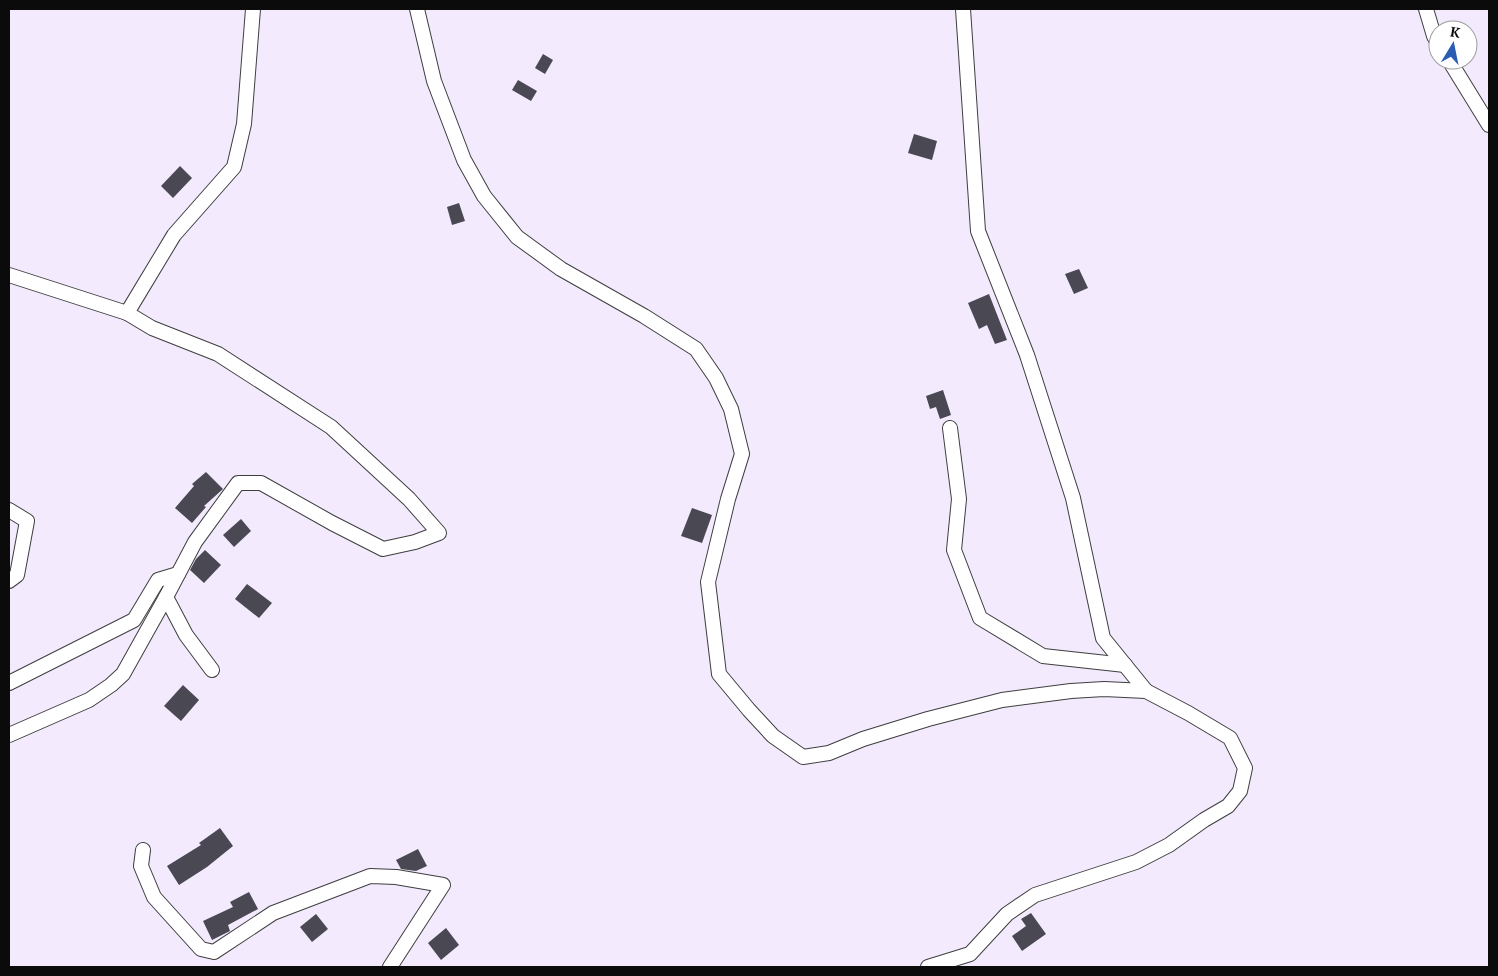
<svg xmlns="http://www.w3.org/2000/svg" width="1498" height="976" viewBox="0 0 1498 976" font-family="'PT Serif',serif">
<style>
.building{fill:#494853}
.lines{fill:none;stroke-linecap:round;stroke-linejoin:round}
.minor-casing{stroke:#3e3e3e;stroke-width:16}
.minor{stroke:#fff;stroke-width:14}
</style>
<rect width="100%" height="100%" fill="#f3eafe"/>
<g class="building">
<path d="M543 54 553 60 545 74 535 68Z"/>
<path d="M518 80 537 91 531 101 512 90Z"/>
<path d="M914 134 937 141 932 160 908 153Z"/>
<path d="M180 166 192 178 173 198 161 186Z"/>
<path d="M459 203 465 221 452 225 447 207Z"/>
<path d="M1079 269 1088 288 1074 294 1065 274Z"/>
<path d="M989 294 1007 340 995 344 987 325 979 329 968 303Z"/>
<path d="M943 390 951 415 940 419 936 407 930 409 926 396Z"/>
<path d="M206 472 223 489 204 506 206 507 192 523 175 508 194 486 192 484Z"/>
<path d="M692 508 712 515 702 543 681 536Z"/>
<path d="M241 519 251 531 234 547 223 535Z"/>
<path d="M205 550 221 565 204 583 190 570 196 559Z"/>
<path d="M247 584 272 603 259 618 235 599Z"/>
<path d="M183 685 199 700 181 721 164 706Z"/>
<path d="M220 828 233 846 207 867 179 885 167 866 201 845 199 843Z"/>
<path d="M418 849 427 866 416 871 401 869 396 860Z"/>
<path d="M249 892 258 909 228 925 230 931 212 940 203 921 233 907 230 902Z"/>
<path d="M1031 913 1046 934 1022 951 1012 936 1026 926 1021 919Z"/>
<path d="M316 914 328 929 312 942 300 927Z"/>
<path d="M446 928 459 945 441 960 428 943Z"/>
</g>
<g class="lines">
<g class="minor-casing">
<g id="minor">
<path d="M417 9 434 81 464 160 484 196 517 237 561 269 644 316 696 349 716 378 731 409 742 454 728 499 708 582 719 674 749 710 773 736 803 757 829 753 863 739 928 719 1002 700 1071 691 1104 689 1146 691 1188 713 1230 738 1245 768 1240 791 1228 806 1204 820 1169 845 1136 862 1035 895 1007 914 970 954 928 967"/>
<path d="M963 9 978 231 1027 355 1073 498 1103 638 1146 691"/>
<path d="M1426 9 1434 36 1438 43"/>
<path d="M1449 60 1489 125"/>
<path d="M9 275 127 313 174 235 234 167 244 124 253 9"/>
<path d="M127 313 152 328 218 354 331 427 409 499 439 533 415 542 383 549 332 523 261 483H238L195 542 166 597 186 635 212 670"/>
<path d="M950 428 959 499 954 550 980 618 1043 656 1125 665"/>
<path d="M9 510 27 521 17 575 9 581"/>
<path d="M9 683 134 620 158 580 178 574"/>
<path d="M9 735 89 700 111 685 123 674 166 597"/>
<path d="M143 850 141 866 154 897 201 949 214 952 273 913 370 876 396 877 443 885 390 967"/>
</g>
</g>
<use href="#minor" class="minor"/>
</g>
<rect width="1498" height="976" fill="none" stroke="#0b0b0b" stroke-width="20"/>
<g transform="translate(1453 45) rotate(10)"><circle r="24" fill="#ffffff" stroke="#9d9d9d"/>
<path d="M0-4L9 19L0 12L-9 19Z" fill="#2a5eb3"/>
<text y="-8" font-size="14" font-weight="bold" text-anchor="middle" fill="#0b0b0b">K</text>
</g>
</svg>
